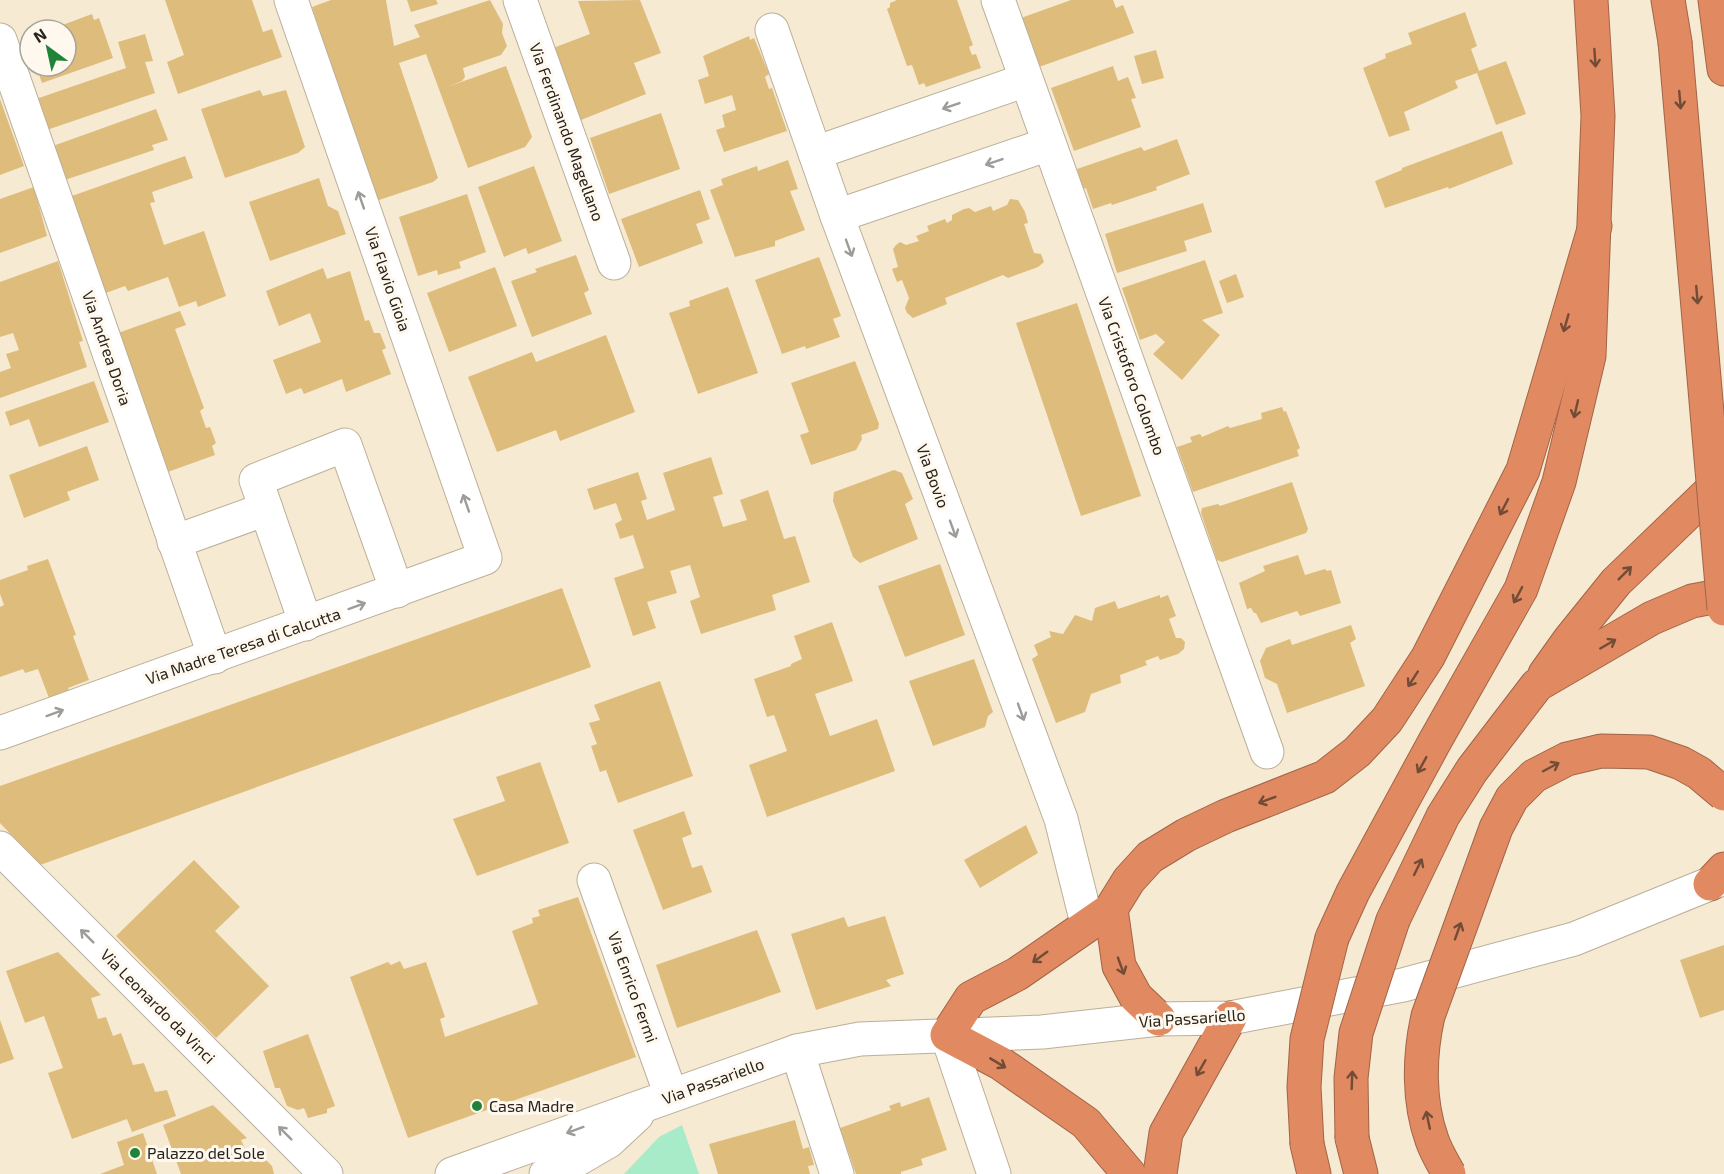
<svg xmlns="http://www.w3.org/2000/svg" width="1724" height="1174" viewBox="0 0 1724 1174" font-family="'Exo 2',sans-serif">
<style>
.grass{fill:#a8ebc8}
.building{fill:#debc7b}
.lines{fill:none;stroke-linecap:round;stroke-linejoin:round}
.minor-casing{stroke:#bbaf99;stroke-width:35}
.highway-casing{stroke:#a06548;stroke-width:35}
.minor{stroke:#fff;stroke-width:33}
.highway{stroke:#e18960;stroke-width:33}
.highway-bridge-casing{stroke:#a06548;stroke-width:35;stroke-linecap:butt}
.highway-bridge{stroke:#e18960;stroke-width:33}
.oneway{stroke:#724c36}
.oneway2{stroke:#9e9c98}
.poi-dot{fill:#1f8438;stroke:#fef8ef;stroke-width:2}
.labels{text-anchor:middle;stroke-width:6;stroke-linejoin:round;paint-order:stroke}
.street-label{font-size:16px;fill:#28231a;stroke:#fef8ef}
.poi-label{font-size:16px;fill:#28231a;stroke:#fef8ef;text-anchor:start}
</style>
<rect width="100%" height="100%" fill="#f7ead3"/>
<path class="grass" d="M682 1125 699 1174H624L659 1137Z"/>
<g class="building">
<path d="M165 0H252L263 32 272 29 282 57 178 94 167 62 184 55Z"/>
<path d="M331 0H386L394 46 420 37 414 25 490 0 503 24 502 33 507 46 501 55 463 68 465 77 462 81 447 87 506 66 532 137 525 147 468 168 426 54 399 63 438 178 433 182 376 201 312 7Z"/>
<path d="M407 0H436L438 4 411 12Z"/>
<path d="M640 0 661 53 634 63 646 94 581 120 553 48 590 34 578 1Z"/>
<path d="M897 0H957L973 45 969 47 972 55 976 54 981 68 926 87 924 83 919 85 912 65 907 66 887 9 890 7V3Z"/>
<path d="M1071 0H1113L1116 8 1123 5 1134 33 1039 67 1021 18Z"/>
<path d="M1465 12 1477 46 1471 49 1479 71 1506 61 1526 114 1496 125 1477 73 1455 81 1458 88 1404 112 1410 130 1389 137 1363 68 1386 58 1385 54 1412 44 1408 33Z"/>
<path d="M92 14 94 20 99 18 113 58 42 83 36 66H66V30H49Z"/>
<path d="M145 34 153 61 145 62 155 93 44 131 36 99 126 68 118 42Z"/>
<path d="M749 36 750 40 754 38 769 74 765 77 769 89 772 88 787 131 724 152 716 130 725 127 722 115 736 110 732 95 705 104 698 80 709 76 703 56Z"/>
<path d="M1156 50 1164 78 1142 84 1134 56Z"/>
<path d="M1113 66 1118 81 1128 77 1136 98 1131 99 1141 127 1074 151 1051 88Z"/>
<path d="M260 90 263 96 286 90 305 147 298 153 225 178 201 109Z"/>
<path d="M0 99 24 166 0 175Z"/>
<path d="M156 109 168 140 152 145 154 150 62 181 50 147Z"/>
<path d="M661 113 680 169 609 194 590 138Z"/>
<path d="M1502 131 1513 164 1449 189 1448 187 1385 208 1375 181 1402 170V168Z"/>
<path d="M1177 139 1190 174 1156 187 1157 190 1112 205 1111 203 1093 209 1086 188 1083 189 1081 186 1077 169 1141 147 1144 151Z"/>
<path d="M185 156 193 178 152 192 155 202 150 203 164 245 204 231 226 296 198 307 196 301 179 307 168 277 128 291 125 286 103 294 69 197Z"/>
<path d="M788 160 798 189 790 191 805 230 775 241V246L735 257 710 190 723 185 721 179 757 166 758 171Z"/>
<path d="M534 166 562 241 528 254 526 248 504 257 478 187Z"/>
<path d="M319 178 328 206 338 211 346 234 270 261 249 202Z"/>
<path d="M34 187 47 236 0 253V199Z"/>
<path d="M700 190 710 219 696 224 703 243 639 267 621 219Z"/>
<path d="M467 194 486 252 459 262 461 268 438 275 437 270 418 276 399 217Z"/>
<path d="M1010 199 1018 200 1025 212 1028 223 1024 224 1034 253 1041 254 1044 262 1038 267 1008 278 1003 275 945 298 947 304 913 318 907 313 905 308 909 298 902 280 897 282 892 269 898 267 893 249 896 245 900 242 906 245 919 241 916 236 929 231 927 226 945 219 947 223 952 220V215L964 209 969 208 975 212 991 206 993 211 1007 205Z"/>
<path d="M1203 203 1212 232 1184 241 1187 251 1117 273 1105 234Z"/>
<path d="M576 255 589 290 584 293 592 314 532 337 511 281 537 272 535 269Z"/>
<path d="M819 257 841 316 833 319 840 337 806 349 805 346 782 354 755 280Z"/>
<path d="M1205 260 1223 313 1202 320 1220 335 1182 380 1153 354 1165 342 1156 334 1140 340 1122 288Z"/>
<path d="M58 261 83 341 79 342 87 367 0 398V372L11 368 6 354 19 350 13 333 0 337V282Z"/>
<path d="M495 267 517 326 449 352 427 293Z"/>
<path d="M323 268 327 279 350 271 365 321 369 320 374 333H380L386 348 382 350 391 374 346 392 342 379 304 394 301 388 286 394 273 360 321 342 310 313 279 326 266 291Z"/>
<path d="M1236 274 1244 297 1227 303 1219 281Z"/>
<path d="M728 287 758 373 698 394 669 313 690 306 689 301Z"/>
<path d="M1077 303 1141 496 1081 516 1016 323Z"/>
<path d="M180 311 186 325 175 329 204 408 200 411 206 428 210 427 216 443 212 446 215 455 165 473 115 334Z"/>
<path d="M606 335 635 412 560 441 556 430 497 452 468 377 532 352 536 362Z"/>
<path d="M855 361 879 424 878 429 861 435 862 439 856 450 811 465 800 435 809 432 791 383Z"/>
<path d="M94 381 109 422 39 447 29 419 10 426 5 412Z"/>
<path d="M1282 407 1284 412 1286 411 1300 448 1297 450 1299 456 1193 492 1177 447 1192 442 1190 437 1200 434 1202 437 1228 426 1230 428 1262 419 1261 413Z"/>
<path d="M87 446 99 480 67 492 70 500 24 518 9 475Z"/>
<path d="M711 457 723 494 713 497 723 527 747 520 740 500 768 490 784 539 795 536 810 582 772 595 776 610 701 634 690 601 700 597 690 565 670 571 677 593 647 602 656 628 633 636 614 578 644 568 633 535 620 539 615 524 622 520 616 503 594 510 587 489 638 472 647 499 641 501 647 520 675 510 663 473Z"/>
<path d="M894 470 902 473 913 499 905 504 918 539 860 563 853 557 833 501 834 492Z"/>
<path d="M1292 482 1308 529 1306 533 1222 562 1217 560 1201 513 1202 508 1218 504 1220 506Z"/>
<path d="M1298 555 1305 575 1325 569 1327 571 1331 570 1341 603 1300 616 1297 611 1261 623 1256 613H1254L1251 608 1247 609 1239 583 1265 571 1263 566Z"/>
<path d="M48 559 76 635 73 636 89 680 68 688 69 690 49 698 38 669 25 673 23 669 0 677V607L4 605 0 594V580L28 570 27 566Z"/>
<path d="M940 564 965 635 905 657 878 586Z"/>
<path d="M562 588 591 667 40 865 0 823V786Z"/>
<path d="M1160 595V598L1168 595 1176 616 1169 619 1176 638H1181L1185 642 1184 649 1178 654 1160 660 1158 656 1145 661 1147 665 1120 675 1121 683 1091 694 1085 712 1056 723 1032 659 1038 655 1034 645 1051 637 1049 631 1063 634 1075 615 1092 621 1095 608 1115 601 1118 609Z"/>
<path d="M832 622 853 681 815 694 830 736 877 719 895 771 767 817 749 765 787 751 774 715 767 717 754 679 791 666V664L802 659 794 636Z"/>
<path d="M1351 625 1356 639 1350 643 1365 686 1287 713 1277 684 1265 678 1260 661 1266 648 1290 639 1292 645Z"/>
<path d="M974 659 993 712 988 716 985 727 933 746 909 681Z"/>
<path d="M660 681 693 776 618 803 606 770 600 772 591 746 597 744 589 723 600 720 594 705Z"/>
<path d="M540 762 569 843 477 876 453 819 505 801 496 777Z"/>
<path d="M684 811 692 834 682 838 692 868 702 865 712 892 663 910 633 830Z"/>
<path d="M1026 825 1038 853 980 888 964 860Z"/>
<path d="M194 860 240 907 215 931 269 986 216 1038 116 936Z"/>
<path d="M578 897 636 1057 408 1138 350 977 388 962 391 965 400 961 404 969 426 962 445 1017 440 1019 445 1037 538 1004 512 931 533 923 532 918 540 916 538 910Z"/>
<path d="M885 916 904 974 886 980 891 986 816 1010 791 934 844 917 848 927Z"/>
<path d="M757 930 781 992 677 1028 656 965Z"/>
<path d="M1724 945V1010L1700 1018 1680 960Z"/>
<path d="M58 952 101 995 91 998 98 1019 106 1017 113 1036 121 1033 133 1065 144 1063 155 1092 167 1090 176 1116 132 1132 127 1119 72 1139 48 1073 63 1068 44 1016 25 1023 6 971Z"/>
<path d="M0 1020 14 1059 0 1064Z"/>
<path d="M308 1034 335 1106 327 1109V1113L308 1118 304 1108 298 1110 287 1106 280 1088H275L263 1051Z"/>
<path d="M929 1097 947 1150 921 1159 923 1165 901 1172V1174H856L840 1128 891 1110 889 1106 900 1102 901 1107Z"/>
<path d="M213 1105 247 1138 241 1140 246 1151 255 1149 272 1166 274 1174H181L163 1125Z"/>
<path d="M795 1120 803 1149 809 1147 814 1165 808 1166 810 1174H718L709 1144Z"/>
<path d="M143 1133 157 1174H100L124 1165 117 1142Z"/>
</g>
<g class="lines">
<g class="minor-casing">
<g id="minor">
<path d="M520 0 614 263"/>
<path d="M998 0 1267 752"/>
<path d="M772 30 837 216 1061 819 1087 923"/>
<path d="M0 40 215 657"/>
<path d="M815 153 1026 80"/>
<path d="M837 216 1049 144"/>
<path d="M174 542 266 509"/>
<path d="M306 624 256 480 345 445 397 591"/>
<path d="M0 733 485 558 291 0"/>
<path d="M0 848 326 1174"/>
<path d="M594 880 671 1095"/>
<path d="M947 1035 994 1174"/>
<path d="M797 1051 837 1174"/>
<path d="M452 1174 797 1051 860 1039 1042 1032 1159 1019 1230 1018 1403 985 1574 939 1724 878"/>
<path d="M546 1174 580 1158 609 1141 637 1115"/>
</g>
</g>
<g class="highway-casing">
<g id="highway">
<path d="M1668 0 1675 42"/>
<path d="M1715 0 1724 69"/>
<path d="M1545 674 1570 639 1616 582 1724 478"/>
<path d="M1710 884 1724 869"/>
<path d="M1111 909 1119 966 1136 997 1159 1019"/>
<path d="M1393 920 1443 816 1472 770 1537 685 1652 618 1692 601 1724 595"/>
<path d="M1332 938 1353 892 1435 741 1521 589 1559 482 1589 356 1598 116 1591 0"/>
<path d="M1352 1138 1361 1174"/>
<path d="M1307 1144 1314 1174"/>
<path d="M1129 1174 1086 1123 1000 1063 947 1035 971 998 1017 974 1111 909 1129 880 1150 857 1186 835 1226 816 1325 777 1357 752 1387 720 1428 657 1523 470 1595 226"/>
<path d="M1160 1174 1166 1133 1230 1018"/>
</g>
</g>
<use href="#minor" class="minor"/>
<use href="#highway" class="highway"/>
<g class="highway-bridge-casing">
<g id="highway-bridge">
<path d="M1675 42 1724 609"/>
<path d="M1352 1138 1351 1078 1356 1033 1393 920"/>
<path d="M1307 1144 1304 1087 1307 1039 1332 938"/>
<path d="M1449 1174C1443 1163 1436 1152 1432 1140 1418 1101 1419 1056 1428 1016L1496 828 1512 798 1534 776 1567 759 1601 751 1649 752 1681 763 1699 773 1724 794"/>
</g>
</g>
<use href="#highway-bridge" class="highway-bridge"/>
</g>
<defs><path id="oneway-shaft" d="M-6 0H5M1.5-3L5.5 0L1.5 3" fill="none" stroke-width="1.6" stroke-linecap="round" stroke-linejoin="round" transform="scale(1.5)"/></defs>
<g class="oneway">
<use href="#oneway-shaft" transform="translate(1595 58) rotate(86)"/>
<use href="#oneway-shaft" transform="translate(1680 100) rotate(85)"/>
<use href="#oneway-shaft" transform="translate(1697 295) rotate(85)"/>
<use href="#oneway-shaft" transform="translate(1566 323) rotate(106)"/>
<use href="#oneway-shaft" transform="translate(1576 409) rotate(103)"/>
<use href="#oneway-shaft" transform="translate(1504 507) rotate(117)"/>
<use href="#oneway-shaft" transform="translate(1625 573) rotate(-45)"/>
<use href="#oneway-shaft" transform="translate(1518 595) rotate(118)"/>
<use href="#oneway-shaft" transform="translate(1608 644) rotate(-30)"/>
<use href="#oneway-shaft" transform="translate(1413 679) rotate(123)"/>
<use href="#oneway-shaft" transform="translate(1422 765) rotate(119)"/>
<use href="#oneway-shaft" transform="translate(1551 767) rotate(-28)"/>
<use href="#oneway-shaft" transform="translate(1267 800) rotate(159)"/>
<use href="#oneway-shaft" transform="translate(1418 867) rotate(-64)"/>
<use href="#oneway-shaft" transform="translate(1458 931) rotate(-70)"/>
<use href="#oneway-shaft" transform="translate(1040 957) rotate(144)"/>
<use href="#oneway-shaft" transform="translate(1121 966) rotate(70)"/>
<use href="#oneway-shaft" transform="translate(998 1063) rotate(31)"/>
<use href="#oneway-shaft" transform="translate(1201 1068) rotate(120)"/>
<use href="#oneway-shaft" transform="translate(1352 1080) rotate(-88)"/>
<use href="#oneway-shaft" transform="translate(1428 1120) rotate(-102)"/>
</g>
<g class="oneway2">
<use href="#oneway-shaft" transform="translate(951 106) rotate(161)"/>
<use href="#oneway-shaft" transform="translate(994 162) rotate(161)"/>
<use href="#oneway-shaft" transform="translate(361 200) rotate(-109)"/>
<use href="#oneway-shaft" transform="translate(849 248) rotate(70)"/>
<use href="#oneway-shaft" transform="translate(466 503) rotate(-109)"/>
<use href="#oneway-shaft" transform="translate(953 529) rotate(70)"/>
<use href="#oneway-shaft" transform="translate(357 606) rotate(-20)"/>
<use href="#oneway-shaft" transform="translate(1021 712) rotate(70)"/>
<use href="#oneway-shaft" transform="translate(55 713) rotate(-20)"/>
<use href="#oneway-shaft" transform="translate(87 936) rotate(-135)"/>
<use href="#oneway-shaft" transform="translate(575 1130) rotate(160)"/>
<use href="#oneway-shaft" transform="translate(285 1133) rotate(-135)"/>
</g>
<g class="poi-dot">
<circle cx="477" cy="1106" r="6"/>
<circle cx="135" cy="1153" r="6"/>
</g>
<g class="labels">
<g class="street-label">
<text transform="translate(567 132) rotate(70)" y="6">Via Ferdinando Magellano</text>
<text transform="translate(388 279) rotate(71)" y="6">Via Flavio Gioia</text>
<text transform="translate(107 348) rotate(71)" y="6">Via Andrea Doria</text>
<text transform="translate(1132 376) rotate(70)" y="6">Via Cristoforo Colombo</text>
<text transform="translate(933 476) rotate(70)" y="6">Via Bovio</text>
<text transform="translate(243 646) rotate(-19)" y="6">Via Madre Teresa di Calcutta</text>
<text transform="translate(633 987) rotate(70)" y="6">Via Enrico Fermi</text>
<text transform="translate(158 1006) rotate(45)" y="6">Via Leonardo da Vinci</text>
<text transform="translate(1192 1018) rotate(-4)" y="6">Via Passariello</text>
<text transform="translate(713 1081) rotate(-20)" y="6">Via Passariello</text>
</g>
<g class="poi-label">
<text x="489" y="1112">Casa Madre</text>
<text x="147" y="1159">Palazzo del Sole</text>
</g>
</g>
<g transform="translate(48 48) rotate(327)"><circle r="28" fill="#fef8ef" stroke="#a8a39a" stroke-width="1.5"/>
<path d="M0-4.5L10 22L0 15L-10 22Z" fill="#1f8438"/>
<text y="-9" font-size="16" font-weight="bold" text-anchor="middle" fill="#28231a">N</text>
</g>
</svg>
